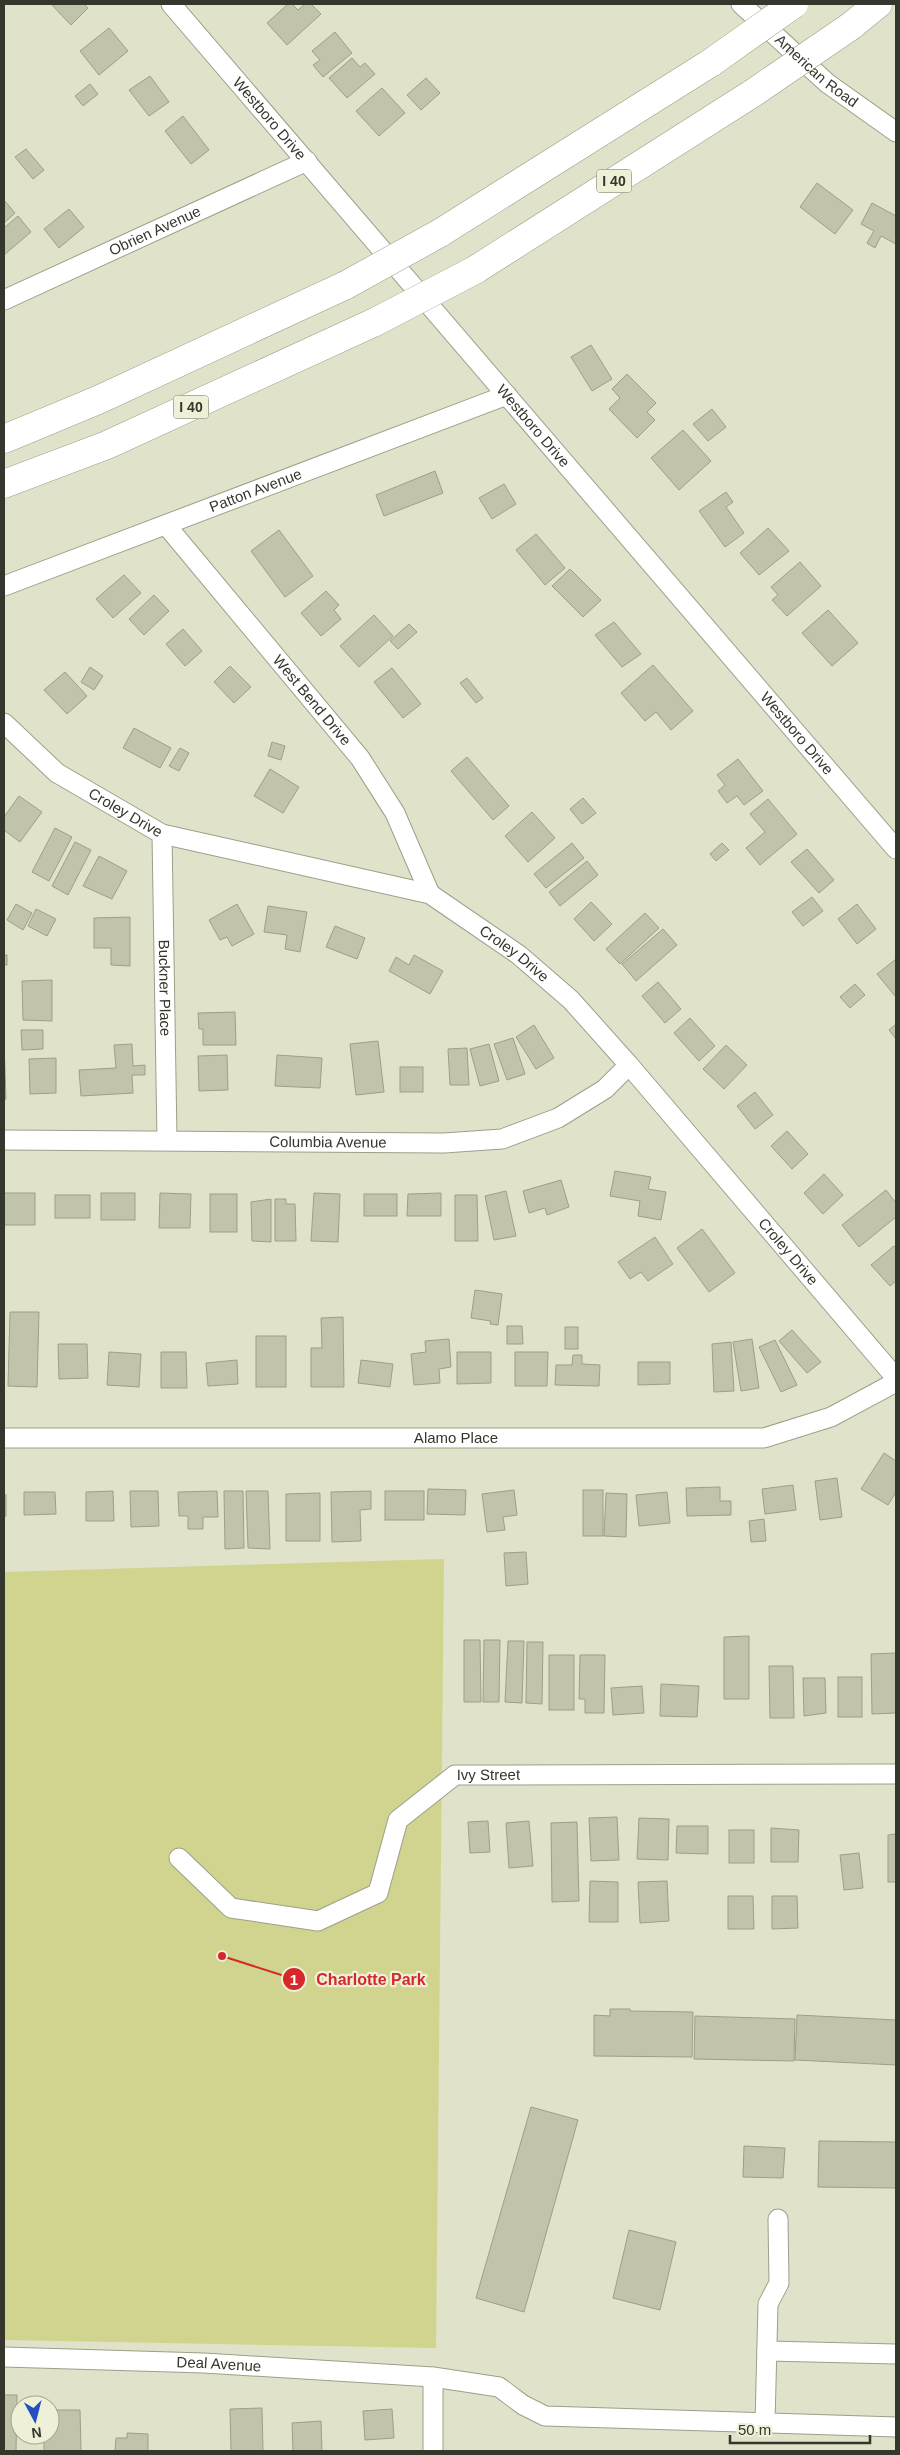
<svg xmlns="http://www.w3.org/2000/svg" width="900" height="2455" viewBox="0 0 900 2455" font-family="Arial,sans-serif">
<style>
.green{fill:#d1d48e}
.building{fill:#c1c3ab;stroke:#9d9f88}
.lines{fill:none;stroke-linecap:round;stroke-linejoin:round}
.minor-casing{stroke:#9e9f89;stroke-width:21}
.highway-casing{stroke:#9e9f89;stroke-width:29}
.minor{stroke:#fff;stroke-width:19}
.highway{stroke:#fff;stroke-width:28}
.highway-bridge-casing{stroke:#9e9f89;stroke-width:29;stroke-linecap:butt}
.highway-bridge{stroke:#fff;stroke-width:28}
.labels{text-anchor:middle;stroke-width:4.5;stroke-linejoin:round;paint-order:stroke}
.shield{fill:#eef0d7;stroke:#6c6e5f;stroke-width:1}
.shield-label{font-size:14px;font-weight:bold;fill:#35362c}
.street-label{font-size:15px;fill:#35362c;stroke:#eef0d7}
.leader{fill:none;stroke:#d62828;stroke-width:2}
.callout-dot{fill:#d62828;stroke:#eef0d7;stroke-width:2}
.mark-label{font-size:15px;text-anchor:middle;font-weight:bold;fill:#fff}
.callout-label{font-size:16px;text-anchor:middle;font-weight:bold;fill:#d62828;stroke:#eef0d7;stroke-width:4.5;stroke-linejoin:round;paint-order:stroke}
</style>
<rect width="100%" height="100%" fill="#e1e2ca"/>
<path class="green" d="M444 1559 436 2348 4 2340V1572Z"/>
<g class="building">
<path d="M51 4H84L88 8 71 25Z"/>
<path d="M288 4H292L298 10 305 4H311L321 14 287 45 267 23Z"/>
<path d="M109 28 128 51 99 75 80 51Z"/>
<path d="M335 32 352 53 323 77 313 65 320 60 312 51Z"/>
<path d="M352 58 360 67 365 63 375 74 347 98 329 78Z"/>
<path d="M150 76 169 102 149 116 129 90Z"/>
<path d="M426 78 440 93 421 110 407 95Z"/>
<path d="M90 84 98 94 83 106 75 96Z"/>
<path d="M382 88 405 113 379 136 356 111Z"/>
<path d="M183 116 209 150 191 164 165 131Z"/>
<path d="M26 149 44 170 33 179 15 157Z"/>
<path d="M817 183 853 210 835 234 800 207Z"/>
<path d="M4 200 15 213 4 223Z"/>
<path d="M872 203 896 216V244L881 236 875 248 867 243 874 231 861 224Z"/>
<path d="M69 209 84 227 59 248 44 229Z"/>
<path d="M18 216 31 232 4 255V228Z"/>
<path d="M591 345 612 379 592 391 571 357Z"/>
<path d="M627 374 656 403 647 412 655 420 637 438 609 409 620 398 612 389Z"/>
<path d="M712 409 726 427 708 441 693 424Z"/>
<path d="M683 430 711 461 679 490 651 458Z"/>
<path d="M435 471 443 493 384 516 376 495Z"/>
<path d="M504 484 516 504 492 519 479 498Z"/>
<path d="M726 492 733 502 726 507 744 533 725 547 699 511Z"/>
<path d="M768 528 789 551 759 575 740 553Z"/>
<path d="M279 530 313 576 285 597 251 551Z"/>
<path d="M536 534 565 568 545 585 516 550Z"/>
<path d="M800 562 821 586 787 616 772 600 778 595 771 587Z"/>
<path d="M570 569 601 600 583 617 552 586Z"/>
<path d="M124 575 141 593 113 618 96 599Z"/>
<path d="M326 591 339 605 334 610 341 619 321 636 301 613Z"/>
<path d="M154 595 169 611 144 635 129 619Z"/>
<path d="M828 610 858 643 832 666 802 633Z"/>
<path d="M374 615 393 636 359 667 340 646Z"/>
<path d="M614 622 641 654 622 667 595 635Z"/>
<path d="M409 624 417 632 398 649 390 641Z"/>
<path d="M183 629 202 651 185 666 166 644Z"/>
<path d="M653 665 693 711 671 730 656 712 645 721 621 693Z"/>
<path d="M230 666 251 687 234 703 214 682Z"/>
<path d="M90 667 103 676 94 690 81 682Z"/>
<path d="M392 668 421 704 403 718 374 682Z"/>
<path d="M65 672 87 696 67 714 44 690Z"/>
<path d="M467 678 483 698 476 703 460 683Z"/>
<path d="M134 728 171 748 160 768 123 748Z"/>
<path d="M272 742 285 746 281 760 268 756Z"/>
<path d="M180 748 189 753 179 771 169 766Z"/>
<path d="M467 757 509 806 493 820 451 771Z"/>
<path d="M738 759 763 791 744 805 737 796 727 803 718 791 725 785 717 775Z"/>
<path d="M270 769 299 787 283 813 254 796Z"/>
<path d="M19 796 42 812 20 842 4 830V817Z"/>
<path d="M583 798 596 813 582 824 570 809Z"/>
<path d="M768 799 797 834 760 865 746 848 765 832 750 814Z"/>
<path d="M532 812 555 838 528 862 505 836Z"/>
<path d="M55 828 72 837 49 881 32 872Z"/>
<path d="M75 842 91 850 68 895 52 886Z"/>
<path d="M572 843 584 858 546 888 534 874Z"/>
<path d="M722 843 729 850 716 861 710 854Z"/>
<path d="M807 849 834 880 819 893 791 862Z"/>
<path d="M99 856 127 871 112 899 83 886Z"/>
<path d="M587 861 598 875 560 906 549 892Z"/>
<path d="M812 897 823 911 803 926 792 912Z"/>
<path d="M591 902 612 924 594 941 574 919Z"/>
<path d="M16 904 32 913 23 930 7 920Z"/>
<path d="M237 904 254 934 232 946 227 937 220 940 209 920Z"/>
<path d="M857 904 876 929 857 944 838 919Z"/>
<path d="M268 906 307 912 300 952 285 949 287 935 264 932Z"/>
<path d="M36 909 56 919 47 936 28 926Z"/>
<path d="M645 913 659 928 620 964 606 949Z"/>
<path d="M130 917V966L111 965V948H94V918Z"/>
<path d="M335 926 365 938 357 959 326 947Z"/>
<path d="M663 929 677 945 636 981 622 964Z"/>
<rect x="4" y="955" width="3" height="10"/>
<path d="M414 955 443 971 430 994 389 971 396 957 409 965Z"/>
<path d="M896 959V995L895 996 877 974Z"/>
<path d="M52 980V1021L23 1020 22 981Z"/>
<path d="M658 982 681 1009 665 1023 642 996Z"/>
<path d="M855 984 865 995 850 1008 840 997Z"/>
<path d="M235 1012 236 1045H203V1029H199L198 1013Z"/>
<path d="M690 1018 715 1046 699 1061 674 1033Z"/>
<path d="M896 1024V1039L889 1030Z"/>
<path d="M534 1025 554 1058 536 1069 516 1037Z"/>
<path d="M21 1030H43V1049L22 1050Z"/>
<path d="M513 1038 525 1074 507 1080 494 1044Z"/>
<path d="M378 1041 384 1092 356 1095 350 1044Z"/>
<path d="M4 1043 6 1099 4 1100Z"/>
<path d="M132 1044 133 1066 145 1065V1075H132L133 1093 81 1096 79 1070 116 1068 114 1045Z"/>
<path d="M489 1044 499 1081 480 1086 470 1049Z"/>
<path d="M726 1045 747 1065 724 1089 703 1069Z"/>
<path d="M467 1048 469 1085H450L448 1049Z"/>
<path d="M227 1055 228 1090 199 1091 198 1056Z"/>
<path d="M277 1055 322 1058 320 1088 275 1086Z"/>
<path d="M56 1058V1093L30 1094 29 1059Z"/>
<rect x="400" y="1067" width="23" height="25"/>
<path d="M755 1092 773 1115 755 1129 737 1106Z"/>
<path d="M787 1131 808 1154 792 1169 771 1146Z"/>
<path d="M615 1171 651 1177 648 1189 666 1192 661 1220 638 1216 640 1201 610 1196Z"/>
<path d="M824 1174 843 1195 823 1214 804 1193Z"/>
<path d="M561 1180 569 1207 547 1215 545 1208 529 1213 523 1191Z"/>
<path d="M886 1190 896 1203V1217L859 1247 842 1225Z"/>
<path d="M506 1191 516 1236 494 1240 485 1196Z"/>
<rect x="4" y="1193" width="31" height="32"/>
<rect x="101" y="1193" width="34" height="27"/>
<path d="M160 1193 191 1194 190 1228H159Z"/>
<path d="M314 1193 340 1194 338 1242 311 1241Z"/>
<path d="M441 1193V1216H407L408 1194Z"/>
<rect x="210" y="1194" width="27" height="38"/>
<rect x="364" y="1194" width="33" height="22"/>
<rect x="55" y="1195" width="35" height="23"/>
<path d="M455 1195H477L478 1241H455Z"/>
<path d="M271 1199V1242L252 1241 251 1202Z"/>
<path d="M275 1199H286V1204H295L296 1241H275Z"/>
<path d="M702 1229 735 1273 709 1292 677 1248Z"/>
<path d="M655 1237 673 1264 648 1281 641 1272 630 1279 618 1262Z"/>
<path d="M894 1246 896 1248V1281L890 1286 871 1265Z"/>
<path d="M475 1290 502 1294 498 1325 490 1324 491 1321 471 1318Z"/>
<path d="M10 1312H39L37 1387 8 1386Z"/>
<path d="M343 1317 344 1387H311V1348H322L321 1318Z"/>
<path d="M507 1326H522L523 1344H507Z"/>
<rect x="565" y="1327" width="13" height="22"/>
<path d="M792 1330 821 1362 807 1373 779 1341Z"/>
<rect x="256" y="1336" width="30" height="51"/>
<path d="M449 1339 451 1367 439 1369 440 1383 414 1385 411 1354 426 1352 425 1341Z"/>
<path d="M752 1339 759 1388 741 1391 733 1342Z"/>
<path d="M775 1340 797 1385 781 1392 759 1347Z"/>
<path d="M731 1342 734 1391 714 1392 712 1344Z"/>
<path d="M58 1344H87L88 1378 59 1379Z"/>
<path d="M109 1352 141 1354 139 1387 107 1385Z"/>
<path d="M161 1352H186L187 1388H161Z"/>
<path d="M457 1352H491V1383L457 1384Z"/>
<path d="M515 1352H548L547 1386H515Z"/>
<path d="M573 1355H582V1364L600 1365 599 1386 555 1385 556 1365H572Z"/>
<path d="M237 1360 238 1384 208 1386 206 1363Z"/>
<path d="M361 1360 393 1364 390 1387 358 1383Z"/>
<path d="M638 1362H670V1384L638 1385Z"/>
<path d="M884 1453 896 1461V1492L888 1505 861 1489Z"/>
<path d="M837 1478 842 1517 820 1520 815 1481Z"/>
<path d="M793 1485 796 1510 765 1514 762 1489Z"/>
<path d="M720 1487V1501H731V1515L687 1516 686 1488Z"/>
<path d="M428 1489 466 1490 465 1515 427 1514Z"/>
<path d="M514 1490 517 1515 503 1517 505 1530 487 1532 482 1494Z"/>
<rect x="583" y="1490" width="20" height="46"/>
<path d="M113 1491 114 1521H86V1492Z"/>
<path d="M130 1491H158L159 1526 131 1527Z"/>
<path d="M217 1491 218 1517H203V1529H188V1516H179L178 1492Z"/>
<path d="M224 1491H243L244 1548 225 1549Z"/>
<path d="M246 1491H268L270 1549 248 1548Z"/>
<path d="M371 1491V1509L360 1510 361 1541 332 1542 331 1492Z"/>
<rect x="385" y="1491" width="39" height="29"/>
<path d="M24 1492H55L56 1514 24 1515Z"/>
<path d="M667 1492 670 1523 639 1526 636 1495Z"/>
<path d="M320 1493V1541H286V1494Z"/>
<path d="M606 1493 627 1494 626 1537 604 1536Z"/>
<rect x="4" y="1495" width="2" height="21"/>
<path d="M764 1519 766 1541 751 1542 749 1521Z"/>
<path d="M526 1552 528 1584 506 1586 504 1553Z"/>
<path d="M749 1636V1699H724V1637Z"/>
<path d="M464 1640H480L481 1702H464Z"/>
<path d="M484 1640H500L499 1702H483Z"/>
<path d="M508 1641H524L522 1703 505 1702Z"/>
<path d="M527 1642H543L542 1704 526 1703Z"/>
<path d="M896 1653V1713L872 1714 871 1654Z"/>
<rect x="549" y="1655" width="25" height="55"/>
<path d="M580 1655H605L604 1713H585V1699H579Z"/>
<path d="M769 1666H793L794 1718H770Z"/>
<rect x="838" y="1677" width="24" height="40"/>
<path d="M803 1678H825L826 1713 804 1716Z"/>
<path d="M661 1684 699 1686 697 1717 660 1716Z"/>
<path d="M642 1686 644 1713 613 1715 611 1688Z"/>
<path d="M617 1817 619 1860 591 1861 589 1818Z"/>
<path d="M639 1818 669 1819 668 1860 637 1859Z"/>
<path d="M488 1821 490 1852 470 1853 468 1822Z"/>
<path d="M529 1821 533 1866 509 1868 506 1823Z"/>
<path d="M577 1822 579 1901 552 1902 551 1823Z"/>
<path d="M677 1826H708V1854L676 1853Z"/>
<path d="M771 1828 799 1830 798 1862H771Z"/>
<rect x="729" y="1830" width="25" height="33"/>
<path d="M896 1834V1882H888V1835Z"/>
<path d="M859 1853 863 1888 844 1890 840 1855Z"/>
<path d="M590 1881 618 1882V1922H589Z"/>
<path d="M667 1881 669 1921 640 1923 638 1882Z"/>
<path d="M728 1896H753L754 1929H728Z"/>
<path d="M772 1896H797L798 1928 772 1929Z"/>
<path d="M610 2009H630V2011L693 2012 692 2057 594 2056V2015L610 2016Z"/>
<path d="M797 2015 896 2020V2065L795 2060Z"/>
<path d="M695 2016 795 2019 794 2061 694 2059Z"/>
<path d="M531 2107 578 2120 524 2312 476 2298Z"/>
<path d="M819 2141 896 2142V2188L818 2187Z"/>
<path d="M744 2146 785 2148 783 2178 743 2177Z"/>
<path d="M629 2230 676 2242 660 2310 613 2298Z"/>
<path d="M4 2395H17L16 2451H4Z"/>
<path d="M262 2408 263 2451H231L230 2409Z"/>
<path d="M392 2409 394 2438 365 2440 363 2411Z"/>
<path d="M50 2410H80L81 2451H44V2435H50Z"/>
<path d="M321 2421 322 2451H293L292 2423Z"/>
<path d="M127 2433 148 2434V2451H115L116 2438H127Z"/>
</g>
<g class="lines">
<g class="minor-casing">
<g id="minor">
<path id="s1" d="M171 4 896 849"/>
<path id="s2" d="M741 4 827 83 896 132"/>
<path id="s3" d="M4 300 307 161"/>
<path id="s4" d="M166 525 360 758 395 813 430 894"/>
<path id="s5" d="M4 586 507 395"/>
<path id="s6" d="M4 723 57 773 162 834 430 894 519 955 571 1000 629 1065 896 1378"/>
<path id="s7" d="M162 834 167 1140"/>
<path id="s8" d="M4 1140 444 1143 502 1139 558 1118 605 1089 629 1065"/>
<path id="s9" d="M4 1438H764L831 1417 896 1382"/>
<path id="s10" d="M179 1858 231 1908 318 1921 378 1893 398 1820 455 1775 896 1774"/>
<path d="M767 2351 896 2354"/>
<path id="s11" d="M4 2357 204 2363 433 2377 499 2387 523 2405 545 2416 896 2427"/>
<path d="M433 2377V2451"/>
<path d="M765 2423 768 2304 779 2283 778 2219"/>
</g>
</g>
<g class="highway-casing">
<g id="highway">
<path d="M851 26 878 4"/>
<path d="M440 233 712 62"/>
<path d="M475 270 753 93"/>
<path d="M4 439 98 400 346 285"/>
<path d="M4 484 107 445 375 322"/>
</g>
</g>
<use href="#minor" class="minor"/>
<use href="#highway" class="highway"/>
<g class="highway-bridge-casing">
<g id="highway-bridge">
<path d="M712 62 794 4"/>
<path d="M753 93 851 26"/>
<path d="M346 285 440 233"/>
<path d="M375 322 475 270"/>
</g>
</g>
<use href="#highway-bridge" class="highway-bridge"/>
</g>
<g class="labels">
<g class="shield">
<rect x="596.5" y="169.5" width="35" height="23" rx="4"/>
<rect x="173.5" y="395.5" width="35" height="23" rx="4"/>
</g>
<g class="shield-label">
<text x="614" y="186">I 40</text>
<text x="191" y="412">I 40</text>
</g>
<g class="street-label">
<text dy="5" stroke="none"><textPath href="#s2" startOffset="101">American Road</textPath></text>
<text dy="5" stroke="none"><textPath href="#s1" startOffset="151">Westboro Drive</textPath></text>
<text dy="5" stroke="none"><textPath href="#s3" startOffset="166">Obrien Avenue</textPath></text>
<text dy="5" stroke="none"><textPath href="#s1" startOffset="556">Westboro Drive</textPath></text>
<text dy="5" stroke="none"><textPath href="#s5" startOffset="269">Patton Avenue</textPath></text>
<text dy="5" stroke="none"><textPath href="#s4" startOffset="228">West Bend Drive</textPath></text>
<text dy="5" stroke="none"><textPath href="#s1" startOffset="961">Westboro Drive</textPath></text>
<text dy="5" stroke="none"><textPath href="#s6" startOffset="152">Croley Drive</textPath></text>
<text dy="5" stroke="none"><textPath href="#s6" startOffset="572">Croley Drive</textPath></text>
<text dy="5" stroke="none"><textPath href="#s7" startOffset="154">Buckner Place</textPath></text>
<text dy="5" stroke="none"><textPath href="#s8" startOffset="324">Columbia Avenue</textPath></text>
<text dy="5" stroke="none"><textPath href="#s6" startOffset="978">Croley Drive</textPath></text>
<text dy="5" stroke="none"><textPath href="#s9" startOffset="452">Alamo Place</textPath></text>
<text dy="5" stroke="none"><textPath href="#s10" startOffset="408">Ivy Street</textPath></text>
<text dy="5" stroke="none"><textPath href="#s11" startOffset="215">Deal Avenue</textPath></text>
</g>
</g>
<path class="leader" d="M222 1956L294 1979"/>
<g class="callout-dot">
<circle cx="222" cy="1956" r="5"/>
<circle cx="294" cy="1979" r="12"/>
</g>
<g class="mark-label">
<text x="294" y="1985">1</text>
</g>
<g class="callout-label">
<text x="371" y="1985">Charlotte Park</text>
</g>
<rect width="900" height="2455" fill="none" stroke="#35362c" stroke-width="10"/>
<g transform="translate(35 2420) rotate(173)"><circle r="24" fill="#eef0d7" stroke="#a4a693"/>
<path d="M0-4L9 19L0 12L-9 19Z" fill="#254fbe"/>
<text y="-8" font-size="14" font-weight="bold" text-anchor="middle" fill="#35362c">N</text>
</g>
<path d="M730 2435v8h140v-8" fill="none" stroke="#35362c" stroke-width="2.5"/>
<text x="738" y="2435" font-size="15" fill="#35362c" stroke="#eef0d7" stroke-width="4" paint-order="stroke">50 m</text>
</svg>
